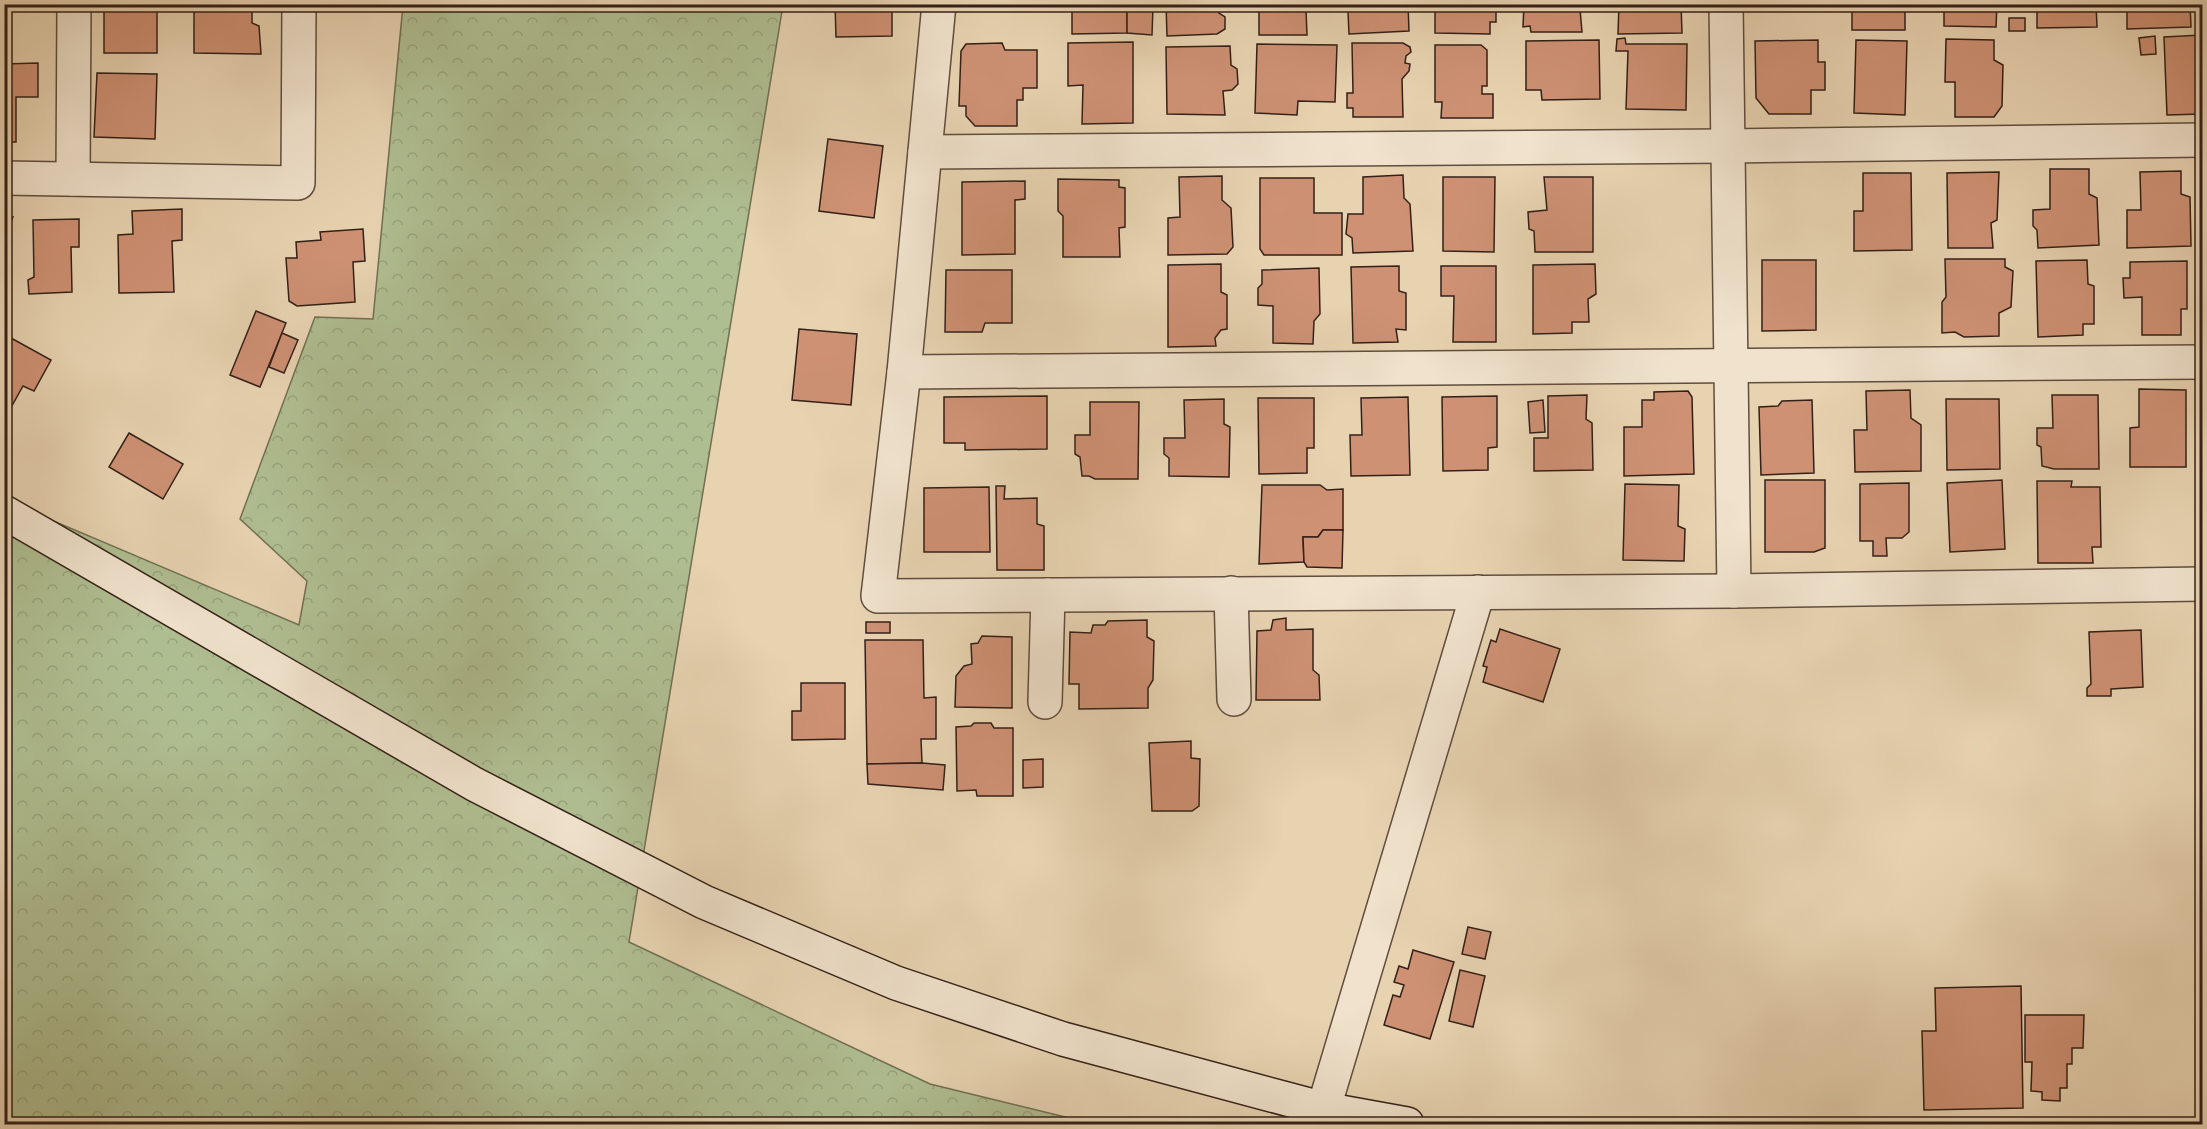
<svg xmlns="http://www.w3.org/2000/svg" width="2207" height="1129" viewBox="0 0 2207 1129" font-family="Vollkorn,serif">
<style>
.forest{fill:url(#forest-crowns);stroke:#716f54;stroke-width:1.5}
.building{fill:#ce9174;stroke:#332018;stroke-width:1.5}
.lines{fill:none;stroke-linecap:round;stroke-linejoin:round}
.street-casing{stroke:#604d3e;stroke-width:36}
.secondary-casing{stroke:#332018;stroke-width:36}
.street{stroke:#f0e2cc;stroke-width:33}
.secondary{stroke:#f0e2cc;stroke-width:33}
</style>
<defs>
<pattern id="forest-crowns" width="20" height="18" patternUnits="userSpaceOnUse" patternTransform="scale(1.5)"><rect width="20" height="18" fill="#afbe91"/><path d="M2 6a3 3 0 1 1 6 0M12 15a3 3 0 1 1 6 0" fill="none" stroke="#97a37c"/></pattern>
</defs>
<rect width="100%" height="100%" fill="#e8d3b1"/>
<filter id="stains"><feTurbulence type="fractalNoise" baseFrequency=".00333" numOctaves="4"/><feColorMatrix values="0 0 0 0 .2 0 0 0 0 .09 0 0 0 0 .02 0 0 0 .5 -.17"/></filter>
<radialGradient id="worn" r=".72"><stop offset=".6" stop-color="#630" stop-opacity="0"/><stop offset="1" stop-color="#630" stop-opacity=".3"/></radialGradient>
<path class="forest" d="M403 5H783L629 942 930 1084 1094 1124H5L4 500 299 625 307 581 240 519 315 317 373 319Z"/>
<g class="building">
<rect x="104" y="4" width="53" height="49"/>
<path d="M194 4H252V23L259 26 261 54 194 53Z"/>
<path d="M835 4H892V36L836 37Z"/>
<path d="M1072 4H1127V33L1072 34Z"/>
<path d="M1166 4H1226V8L1219 6V13L1225 17V29L1217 34 1167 36Z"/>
<path d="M1259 4H1314L1306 10 1307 35H1259Z"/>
<path d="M1345 4H1408L1409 31 1349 34 1348 12 1345 10Z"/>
<path d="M1435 4H1496V22H1490V34L1435 33Z"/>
<path d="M1524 4H1586L1580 9 1582 32H1531L1530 26 1523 27Z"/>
<path d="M1619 4H1681L1682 33 1618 34Z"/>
<rect x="1852" y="4" width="53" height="26"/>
<path d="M1944 4H1997L1996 27 1944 26Z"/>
<path d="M2037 4H2096L2097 27 2037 28Z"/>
<path d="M2127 4H2190L2191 27 2127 29Z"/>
<path d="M1127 5 1153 7 1152 35 1127 33Z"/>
<rect x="2009" y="18" width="16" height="13"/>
<path d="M2202 35V114L2167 115 2164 37Z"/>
<path d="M2155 36 2156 54 2141 55 2139 38Z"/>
<path d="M1625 38 1626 44H1687L1686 110 1626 109 1628 51H1616L1617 39Z"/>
<path d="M1946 39 1994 40V60L2003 65 2002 106 1994 117H1955V82H1945Z"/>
<path d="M1599 40 1600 99 1542 100 1541 90H1526V41Z"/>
<path d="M1818 40V62H1825V90H1811V114H1769L1756 98 1755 41Z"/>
<path d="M1856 40 1907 41 1905 115 1854 113Z"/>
<path d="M1133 42V123L1082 124 1083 85 1068 86V43Z"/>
<path d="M1002 43 1005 50H1037V88H1023V100H1017V126H975L966 116V106H959L961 51 966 44Z"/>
<path d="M1352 43H1403L1410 47 1411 52 1406 56 1405 63 1410 64 1409 71 1402 79 1403 117H1353V108H1347V93H1353Z"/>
<path d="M1257 44 1337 45 1335 102 1298 101 1297 115 1255 113Z"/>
<path d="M1435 45H1481L1487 50V86H1482V94H1493V118H1441L1442 102H1435Z"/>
<path d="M1230 46 1231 65 1237 69 1238 84 1232 90 1223 91 1225 115 1167 114 1166 47Z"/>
<path d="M38 63V97H16V142H4V64Z"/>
<path d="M97 73 157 74 155 139 94 137Z"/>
<path d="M828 139 883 146 874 218 819 211Z"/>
<path d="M2050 169H2089V194L2097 198 2099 245 2038 248 2037 230 2033 226V210L2050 209Z"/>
<path d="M2181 171V194L2190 197 2191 246 2127 248V210H2141L2140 172Z"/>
<path d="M1999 172 1997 220 1991 223 1993 248H1948L1947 173Z"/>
<path d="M1863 173H1911L1912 250 1854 251V211H1863Z"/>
<path d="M1403 175 1404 198 1410 204 1413 251 1353 253 1352 238 1346 234 1348 214H1363V177Z"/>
<path d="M1222 176V200L1231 208 1233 247 1227 254 1168 255V218L1180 217 1179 177Z"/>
<path d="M1443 177H1495L1494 252 1443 251Z"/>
<path d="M1544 177H1593V252H1535L1534 231 1529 229 1528 212 1547 210Z"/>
<path d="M1260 178H1314V213H1342V255H1264L1260 249Z"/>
<path d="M1058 179 1119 180V187L1125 188V227L1119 228 1120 257H1063V216L1058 211Z"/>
<path d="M1025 181V199L1015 200V254L962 255V182Z"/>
<path d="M182 209V240L172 241 174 292 119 293 118 235 133 234 132 211Z"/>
<path d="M4 213 13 217 4 239Z"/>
<path d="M79 219V247H71L72 292 29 294 28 280 34 277 33 220Z"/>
<path d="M363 229 365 261 353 262 355 302 297 306 289 301 286 258H297L296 242 321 240 320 232Z"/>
<path d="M1945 259H2005V267L2013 271 2011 307 1999 313V336L1964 337 1955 332 1942 333V302L1946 297Z"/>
<path d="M1762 260H1816V330L1762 331Z"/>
<path d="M2087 260 2088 284 2094 286V324H2083V335L2038 337 2036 261Z"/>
<path d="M2187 261V309H2181V335H2142V297L2124 298 2123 278H2130V262Z"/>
<path d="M1221 264V292L1227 295V329L1221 330 1215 338 1216 346 1168 347V265Z"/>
<path d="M1595 264 1596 294 1588 299 1589 322H1572V333L1533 334V265Z"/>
<path d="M1399 266V291L1406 293V330L1396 329 1398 342 1353 343 1351 267Z"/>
<path d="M1441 266H1496V342H1453L1454 296H1441Z"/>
<path d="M1319 268 1320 314 1314 321 1313 344 1273 343V306L1258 305V288L1262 284V270Z"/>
<path d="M946 270H1012V323H985L982 332H945Z"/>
<path d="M256 311 286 323 260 387 230 375Z"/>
<path d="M799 329 857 334 851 405 792 400Z"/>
<path d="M282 333 298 340 284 373 269 367Z"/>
<path d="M11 338 51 360 34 391 23 386 4 420V340Z"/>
<path d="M2139 389 2186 390V467H2130V428L2139 427Z"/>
<path d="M1910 390 1911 418 1921 425V471L1855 472 1854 430H1867L1866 391Z"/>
<path d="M1688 391 1692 397 1694 474 1624 476V427H1642V400H1654V392Z"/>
<path d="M1587 395 1586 419 1592 423 1593 470 1534 471V438H1548V396Z"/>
<path d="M2052 395H2098L2099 469H2054L2042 466 2041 447 2037 445V428H2053Z"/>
<path d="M1047 396V449L965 450V443H944V397Z"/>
<path d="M1497 396V447L1488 448V470L1443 471 1442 397Z"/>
<path d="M1408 397 1410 475 1351 476 1350 435H1362L1361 398Z"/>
<path d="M1258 398H1314V448H1307V473L1259 474Z"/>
<path d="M1224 399V424L1230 427 1229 477 1169 476V458L1164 454V438H1185L1184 400Z"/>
<path d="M1946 399H1999L2000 469 1947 470Z"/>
<path d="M1543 400 1545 432 1530 433 1528 402Z"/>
<path d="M1812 400 1814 473 1761 475 1759 407 1778 406 1782 401Z"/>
<path d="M1090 402H1139L1138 479H1095L1089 476H1082L1080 457 1075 454V435H1090Z"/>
<path d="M129 433 183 464 163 499 109 467Z"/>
<path d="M1765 480H1825V548L1814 552H1765Z"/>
<path d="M2002 480 2005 549 1950 552 1947 483Z"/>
<path d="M2037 481H2072L2071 487H2100L2101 547H2092L2093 563H2038Z"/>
<path d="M1909 483V532L1902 538H1886L1887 556H1873V541H1860V484Z"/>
<path d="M1625 484 1679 485 1678 526 1685 529 1684 561 1623 560Z"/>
<path d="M1262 485H1320L1327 490 1343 489V530H1323L1318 537H1303L1304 562 1259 564Z"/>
<path d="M996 486H1005L1004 499 1037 498V524L1044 526V570H997Z"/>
<path d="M989 487 990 552H924V488Z"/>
<path d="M1323 530H1343L1342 568 1307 567 1304 562 1303 537H1318Z"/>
<path d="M1286 618V630L1313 629V670L1319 675 1320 700H1256L1257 631 1271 630 1273 620Z"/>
<path d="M1147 620V637L1154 641 1153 680 1148 688V708L1079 709V684H1069L1070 632 1091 633 1093 625H1105L1108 621Z"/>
<rect x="866" y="622" width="24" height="11"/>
<path d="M1500 629 1560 649 1543 702 1483 682 1487 667 1483 666 1491 640 1496 642Z"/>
<path d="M2141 630 2143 687 2111 689V696H2087V688L2091 684 2089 632Z"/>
<path d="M982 636 1012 637V708L955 707 956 676 964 666 972 664 971 644 978 643Z"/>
<path d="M865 640H923L924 698 936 697V739H921L922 763 867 764Z"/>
<path d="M801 683H845V739L792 740V711H801Z"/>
<path d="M974 723H991L994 728H1013V796H977L976 790 957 791 956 727 971 726Z"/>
<path d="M1191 741V758L1200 759 1199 806 1192 811H1152L1149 743Z"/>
<path d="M1043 759V787L1023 788V760Z"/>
<path d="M922 763 945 765 943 790 868 784 867 764Z"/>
<path d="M1468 927 1491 932 1485 959 1462 954Z"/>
<path d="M1413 950 1454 962 1430 1039 1384 1025 1393 995 1400 997 1404 985 1394 982 1399 966 1408 969Z"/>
<path d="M1460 970 1485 976 1473 1027 1449 1021Z"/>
<path d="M2021 986 2023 1108 1924 1110 1922 1031H1936L1935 988Z"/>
<path d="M2025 1015H2084L2083 1048H2072V1064H2067V1088H2060V1101L2042 1100V1092L2031 1091 2032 1062H2025Z"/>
</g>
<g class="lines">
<g class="street-casing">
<g id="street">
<path d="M939 4 904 372 878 596 1734 591 2202 584"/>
<path d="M1726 4 1734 591"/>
<path d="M925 152 1728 146 2202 140"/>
<path d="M4 178 298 183 299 4"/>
<path d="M73 179 74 4"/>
<path d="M904 372 2202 362"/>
<path d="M1231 593 1234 699"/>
<path d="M1045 702 1048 595"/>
<path d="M1319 1124 1478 592"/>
</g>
</g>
<g class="secondary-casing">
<path id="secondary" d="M4 512 474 784 704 902 896 983 1063 1039 1324 1109 1407 1124"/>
</g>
<use href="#street" class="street"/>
<use href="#secondary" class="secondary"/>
</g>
<rect width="2207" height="1129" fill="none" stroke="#e8d3b1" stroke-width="24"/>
<rect x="6" y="6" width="2195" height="1117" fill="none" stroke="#332018" stroke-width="3"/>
<rect x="12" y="12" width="2183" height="1105" fill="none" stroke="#332018" stroke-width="1.5"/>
<rect width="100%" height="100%" filter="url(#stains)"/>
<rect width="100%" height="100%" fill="url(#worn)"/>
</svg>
